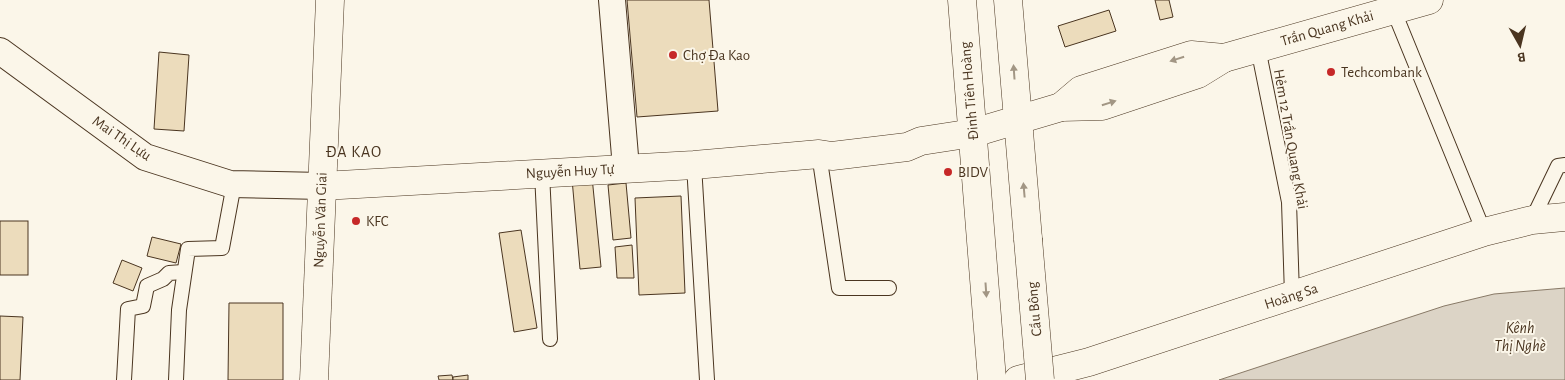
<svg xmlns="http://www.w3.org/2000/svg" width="1565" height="380" viewBox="0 0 1565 380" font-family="'Alegreya Sans',sans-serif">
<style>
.water{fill:#dcd4c6;stroke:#887966}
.building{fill:#ecdcbc;stroke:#4a3520}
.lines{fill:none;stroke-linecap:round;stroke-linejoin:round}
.lane-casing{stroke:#4a3520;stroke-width:16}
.street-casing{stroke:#4a3520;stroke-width:28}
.secondary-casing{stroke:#4a3520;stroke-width:29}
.primary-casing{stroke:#4a3520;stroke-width:29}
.lane{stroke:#fbf6e9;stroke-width:14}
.street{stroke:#fbf6e9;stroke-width:26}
.secondary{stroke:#fbf6e9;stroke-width:28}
.primary{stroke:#fbf6e9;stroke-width:28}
.primary-bridge-casing{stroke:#4a3520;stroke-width:29;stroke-linecap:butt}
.primary-bridge{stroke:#fbf6e9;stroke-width:28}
.oneway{fill:#a29684}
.poi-dot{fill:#c62828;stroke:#fbf6e9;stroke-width:2}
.labels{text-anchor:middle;stroke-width:4;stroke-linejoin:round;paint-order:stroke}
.street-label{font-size:15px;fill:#4a3520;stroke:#fbf6e9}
.poi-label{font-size:15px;fill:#4a3520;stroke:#fbf6e9;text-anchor:start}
.neighbourhood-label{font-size:16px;letter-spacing:1px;fill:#4a3520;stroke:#fbf6e9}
.water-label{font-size:16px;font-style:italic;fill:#4a3520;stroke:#fbf6e9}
</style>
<rect width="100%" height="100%" fill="#fbf6e9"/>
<path class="water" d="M1565 288V380H1219L1444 306 1494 294Z"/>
<g class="building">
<path d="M627 0H709L718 111 637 117Z"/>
<path d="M1155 0H1169L1173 17 1160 20Z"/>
<path d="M1109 10 1116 31 1065 47 1058 26Z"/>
<path d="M159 52 189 55 184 131 154 129Z"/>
<path d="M592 177 601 267 580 269 572 179Z"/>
<path d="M626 183 631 238 613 240 608 185Z"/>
<path d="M681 196 685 293 639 295 635 198Z"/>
<rect x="0" y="221" width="28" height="54"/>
<path d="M521 230 537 328 514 332 499 233Z"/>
<path d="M152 237 181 244 176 263 147 256Z"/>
<path d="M632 245 634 278H617L615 247Z"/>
<path d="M122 260 142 268 133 291 113 283Z"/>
<path d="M229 303H283V380H228Z"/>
<path d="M0 316 23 317 20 380H0Z"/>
<path d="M452 375 453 380H439L438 376Z"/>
<path d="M468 375V380H453V377Z"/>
</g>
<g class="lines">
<g class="lane-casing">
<g id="lane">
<path d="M1393 9 1484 232"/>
<path d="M1258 48 1289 202 1292 295"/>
<path d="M819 154 839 288H889"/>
<path d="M694 165 707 380"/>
<path d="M542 173 550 339"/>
<path d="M1532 220 1558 166 1565 165"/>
<path d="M124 380 128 309 143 306 147 286 163 279 169 273 183 272"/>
<path d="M176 380 179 310 188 249 222 248 234 184"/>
</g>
</g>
<g class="street-casing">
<g id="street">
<path d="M612 0 626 168"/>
<path d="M0 51 145 157 230 184 322 186"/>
</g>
</g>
<g class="secondary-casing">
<g id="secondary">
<path d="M1061 107 1081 90 1191 55 1224 58"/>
<path d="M322 186 694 165 819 154 832 156 907 147 921 141 973 133 1061 107 1102 106 1198 74 1224 58 1429 0"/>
<path d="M314 380 330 0"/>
<path d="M1018 380 1089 362 1484 232 1532 220 1565 217"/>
</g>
</g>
<g class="primary-casing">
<g id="primary">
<path d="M962 0 992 380"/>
<path d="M1008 0 1028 239"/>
</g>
</g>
<use href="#lane" class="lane"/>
<use href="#street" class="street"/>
<use href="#secondary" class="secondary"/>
<use href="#primary" class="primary"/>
<g class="primary-bridge-casing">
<path id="primary-bridge" d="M1028 239 1040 380"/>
</g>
<use href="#primary-bridge" class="primary-bridge"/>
</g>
<defs><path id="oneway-solid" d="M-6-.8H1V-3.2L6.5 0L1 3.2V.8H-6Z" transform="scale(1.25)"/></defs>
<g class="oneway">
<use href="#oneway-solid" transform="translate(1177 59) rotate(162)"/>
<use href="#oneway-solid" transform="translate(1014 72) rotate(-94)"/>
<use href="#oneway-solid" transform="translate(1109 103) rotate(-18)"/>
<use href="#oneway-solid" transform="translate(1024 190) rotate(-95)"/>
<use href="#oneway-solid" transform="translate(986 290) rotate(86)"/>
</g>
<g class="poi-dot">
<circle cx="673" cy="55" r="5"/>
<circle cx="1331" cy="72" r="5"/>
<circle cx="948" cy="172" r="5"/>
<circle cx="356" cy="221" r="5"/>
</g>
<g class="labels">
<g class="street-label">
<text transform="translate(1327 28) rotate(-16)" y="5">Trần Quang Khải</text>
<text transform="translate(969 91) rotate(-95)" y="5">Đinh Tiên Hoàng</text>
<text transform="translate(122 138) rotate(34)" y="5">Mai Thị Lựu</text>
<text transform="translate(1291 139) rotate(80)" y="5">Hẻm 12 Trần Quang Khải</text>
<text transform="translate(570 171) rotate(-3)" y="5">Nguyễn Huy Tự</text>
<text transform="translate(320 220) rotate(-88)" y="5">Nguyễn Văn Giai</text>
<text transform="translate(1291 296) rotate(-18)" y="5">Hoàng Sa</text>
<text transform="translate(1034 309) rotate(-95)" y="5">Cầu Bông</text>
</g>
<g class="poi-label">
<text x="683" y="60">Chợ Đa Kao</text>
<text x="1341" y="77">Techcombank</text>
<text x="958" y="177">BIDV</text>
<text x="366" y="226">KFC</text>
</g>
<g class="neighbourhood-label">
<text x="354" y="157">ĐA KAO</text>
</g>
<g class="water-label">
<text x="1520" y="333">Kênh<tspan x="1520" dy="18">Thị Nghè</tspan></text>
</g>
</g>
<g transform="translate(1520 45) rotate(172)" stroke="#fbf6e9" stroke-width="4" paint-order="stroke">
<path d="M0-4L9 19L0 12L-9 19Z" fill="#4a3520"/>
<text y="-8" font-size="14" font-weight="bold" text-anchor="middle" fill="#4a3520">B</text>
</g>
</svg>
